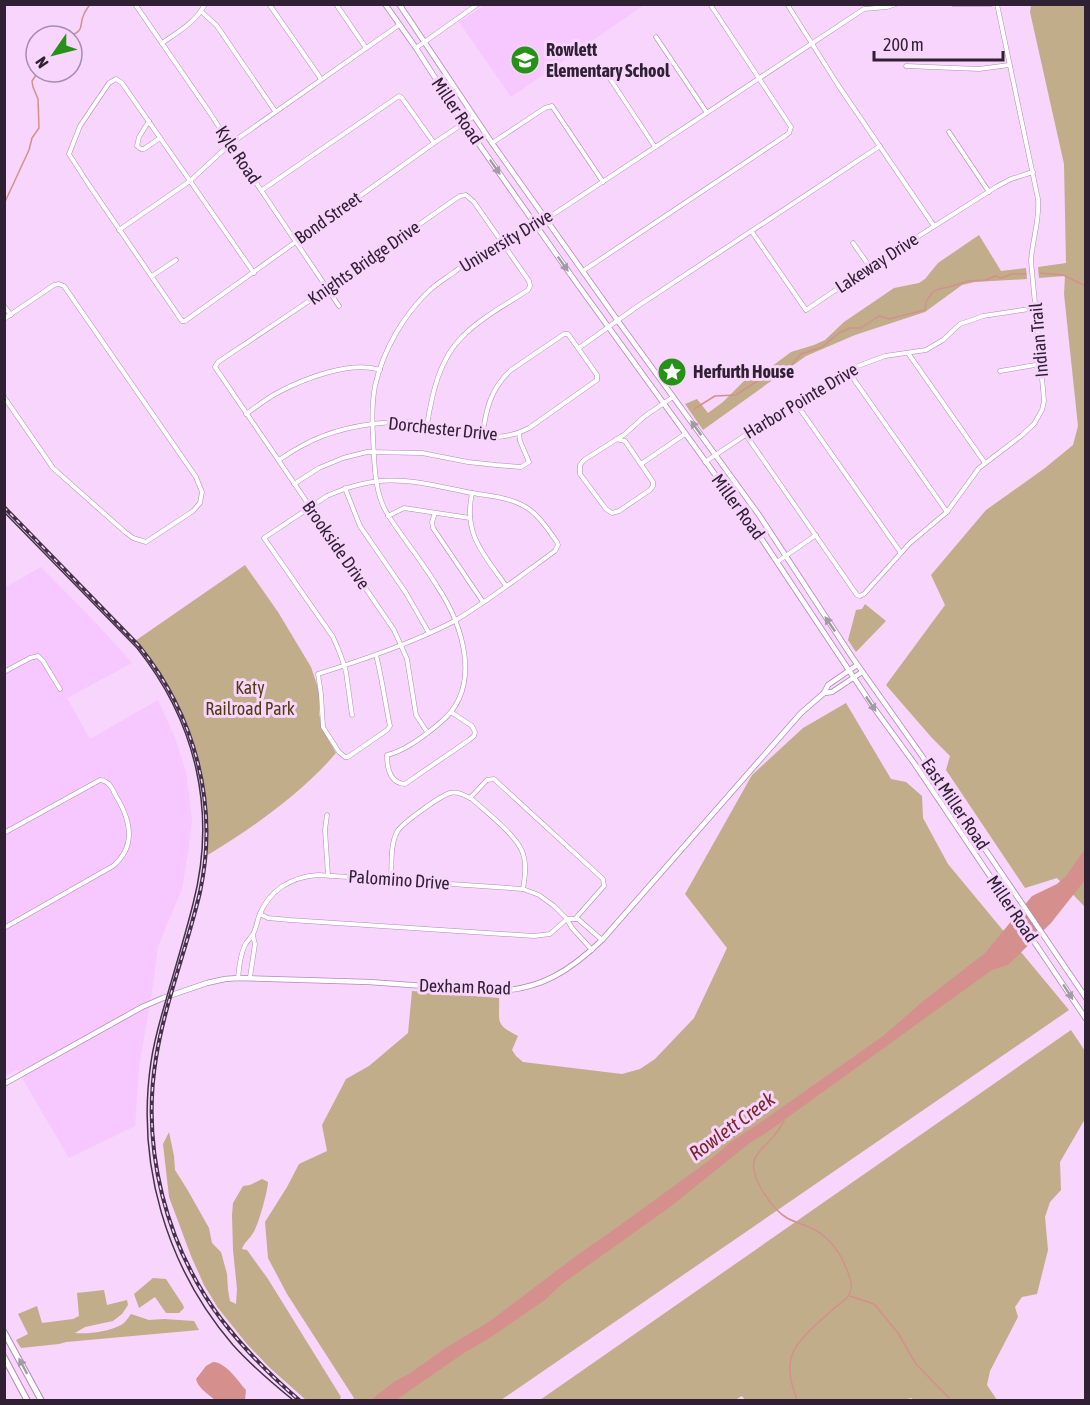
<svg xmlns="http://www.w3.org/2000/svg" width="1090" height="1405" viewBox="0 0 1090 1405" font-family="'Asap Condensed',sans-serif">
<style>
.built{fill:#f7c7ff}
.green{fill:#c1ad8a}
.water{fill:#d5908d}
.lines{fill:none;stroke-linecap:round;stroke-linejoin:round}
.stream{stroke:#d5908d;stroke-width:1.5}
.street-casing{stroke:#b189b8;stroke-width:5}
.secondary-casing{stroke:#b189b8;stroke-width:6}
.primary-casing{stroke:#b189b8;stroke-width:7}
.street{stroke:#fff;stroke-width:4}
.secondary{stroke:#fff;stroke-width:4.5}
.primary{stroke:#fff;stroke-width:5}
.tram{stroke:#443348;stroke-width:1.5}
.rail-casing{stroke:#443348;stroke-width:4}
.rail{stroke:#f7d5fc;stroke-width:1.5;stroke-dasharray:4.5;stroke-linecap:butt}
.oneway{fill:#a29ba3}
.labels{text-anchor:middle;stroke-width:6;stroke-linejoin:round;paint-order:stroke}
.poi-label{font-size:18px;font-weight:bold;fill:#302033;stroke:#f7d5fc;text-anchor:start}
.street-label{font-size:18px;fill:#302033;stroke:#f7d5fc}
.park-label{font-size:18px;fill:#523b0c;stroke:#f7d5fc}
.water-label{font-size:20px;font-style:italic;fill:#7a272b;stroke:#f7d5fc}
</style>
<rect width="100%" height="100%" fill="#f7d5fc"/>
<g class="built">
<path d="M485 5V4L644 5 511 97 459 22Z"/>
<path d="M41 567 94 621 132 663 67 698 90 739 158 700 175 738 186 772 192 820 189 847 182 889 158 946 153 985 139 1067 135 1126 69 1158 17 1069 5 1076 4 588Z"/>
</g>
<g class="green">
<path d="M1031 5H1085V907L1057 878 1025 888 946 770 950 756 932 738 886 685 945 605 931 575 986 510 1045 468 1073 445 1078 426 1064 294 1065 276 1039 278 1038 267 1066 263 1064 164 1030 12Z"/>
<path d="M979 235 1001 271 1026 268 1027 279 975 282 962 285 925 312 855 335 806 356 703 430 685 404 697 399 708 413 723 402 755 370 771 367 791 352 814 345 825 340 844 322 894 288 919 283 925 279 938 263Z"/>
<path d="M245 565 278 612 311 667 320 694 319 714 323 730 336 753C302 793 251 829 206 856 209 803 201 749 177 702 166 679 150 660 135 641Z"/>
<path d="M865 604 886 621 856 652 848 640 856 610 862 609Z"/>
<path d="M846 703 891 779 906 782 922 796 923 818 948 864 1069 1010 501 1400H352L354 1398 287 1294 268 1258 265 1222 287 1187 299 1164 327 1151 322 1125 346 1079 369 1066 408 1033 412 991 499 998C500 1022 494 1024 518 1036L512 1050 516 1056 523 1062 622 1074 640 1069 655 1059 694 1018 727 948 685 894 752 775 803 728Z"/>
<path d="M1071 1030 1085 1051V1119L1060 1162 1061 1190 1050 1202 1045 1217 1048 1250 1037 1294 1022 1297 1015 1307 1018 1317 990 1371 987 1385 997 1400H914L911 1398 905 1400H745L742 1396 735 1400H540Z"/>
<path d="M169 1132 174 1156 175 1170 187 1189 209 1228 212 1243 221 1252 227 1274 228 1290 230 1301 236 1304 237 1289 233 1250 232 1215 233 1203 243 1186 250 1185 262 1179 268 1182C268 1190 258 1227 253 1233 250 1239 244 1242 242 1249L247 1250 268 1279 341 1397 339 1400H306L270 1368 247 1344 218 1308 204 1285 191 1256 169 1197 163 1144Z"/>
<path d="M153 1278 166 1279 183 1305 184 1308 179 1313H166L155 1297 139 1308 134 1294Z"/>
<path d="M104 1290 107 1305 127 1300 128 1305 122 1314 113 1321 85 1327 75 1333C89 1334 108 1332 121 1325 125 1323 128 1318 131 1314L149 1320 164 1319 194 1321 199 1330 66 1342 59 1344 21 1348 16 1340 28 1334 18 1314 37 1306 42 1323 73 1319 79 1316 77 1293Z"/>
</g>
<g class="water">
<path d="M1085 849V880L1051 923 1008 965 992 970 766 1133 751 1142 670 1207 562 1284 545 1300 488 1339 464 1353 396 1400H371L395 1381 409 1374 444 1349 490 1321 576 1256 619 1226 711 1159 732 1141 764 1120 883 1036 922 1002 985 953 1032 896 1057 884 1066 876Z"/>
<path d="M213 1362C227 1363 237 1380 246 1390L245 1400H215C208 1394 198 1388 196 1379L206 1366Z"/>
</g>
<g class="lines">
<g class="stream">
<path d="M70 36C86 29 78 27 84 14 85 11 88 8 90 4"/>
<path d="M4 204 29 150 32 138 39 128 38 99 33 87 32 81 38 72"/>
<path d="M1040 273 1063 275 1086 286"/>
<path d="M694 409 715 396 736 395 762 378 773 376 789 368 801 354 822 347 839 333 850 328H861L879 316 889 319 925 310 926 302 932 293 936 290 956 285 968 281 986 280 995 276 1001 278 1012 274H1026"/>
<path d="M784 1121C781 1126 778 1131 774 1136 768 1143 757 1151 754 1161 750 1178 773 1210 787 1218 800 1225 813 1226 824 1236 836 1246 846 1263 850 1279 852 1284 852 1291 848 1296 844 1302 836 1306 831 1311 820 1321 803 1335 796 1347 785 1363 791 1384 797 1400"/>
<path d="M850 1296 874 1304 898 1333 916 1364 951 1400"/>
</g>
<g class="street-casing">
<g id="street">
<path d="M135 4 210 113 230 144 339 306"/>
<path d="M269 4 321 79"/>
<path d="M336 4 366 48"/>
<path d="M787 4 838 85 934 226"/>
<path d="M953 4H991"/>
<path d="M201 11 217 26 275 111"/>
<path d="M656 37 707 113"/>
<path d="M162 43C178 32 196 22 205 4"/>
<path d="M416 48 478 4"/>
<path d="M906 66 979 69 1009 65"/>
<path d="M605 71 655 147"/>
<path d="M149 121 139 137 137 146 141 149H144L160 138"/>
<path d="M949 132 989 192"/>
<path d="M492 143 545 108 552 106 603 182"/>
<path d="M262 190 399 96 402 98 434 143"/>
<path d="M119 230 190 181 230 144 399 25"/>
<path d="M752 232 806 310 870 267 996 187 1011 179 1033 172"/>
<path d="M853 243 870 267"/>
<path d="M583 271 785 136 789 133 791 127 710 4"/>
<path d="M254 273 122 83 116 79 109 83 80 126 69 154 89 185 182 321H185L434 143 473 117"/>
<path d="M152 276 176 260"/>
<path d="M4 306 11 315"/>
<path d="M4 319 54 285 59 284 64 286 196 477 202 492 200 503 193 511 146 542 133 538 125 532 53 468 4 397"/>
<path d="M579 348 635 308 880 146"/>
<path d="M908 353 985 463"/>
<path d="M848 371 947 512"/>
<path d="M1000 371 1041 364"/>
<path d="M795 402 901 553"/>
<path d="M246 414C256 407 266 399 277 393 303 379 351 360 380 370"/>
<path d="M746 435 857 595 860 596 864 594 910 543 947 512 979 468 1021 436 1034 424 1042 410 1044 401 1043 389 1031 261C1032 240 1040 221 1038 199L997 4"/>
<path d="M616 439 625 441 653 482V486L650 490 619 511 612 513 606 509 580 474V465L584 460 625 434 645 416 673 397"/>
<path d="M279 460C309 439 335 429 372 424 387 422 402 421 418 423 456 430 492 448 529 428L597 380V375L568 334H564L511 370C490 389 486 410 482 437"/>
<path d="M705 462 804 396 823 388 858 366 885 356 926 350 943 340 960 324 972 320 983 316 1036 308"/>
<path d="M641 464 685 434"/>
<path d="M294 484 319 468 343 458 367 452 422 453 468 462 496 465 521 467 529 462 520 441 519 433"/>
<path d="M345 488 360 526 406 593 429 633"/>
<path d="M472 493C463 535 484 554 506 586"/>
<path d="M435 513 432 522 433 528 483 602"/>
<path d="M388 516 404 508 470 518"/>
<path d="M777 562 816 535"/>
<path d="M4 672 30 658 38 656 43 661 60 689"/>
<path d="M451 712 472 726 475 732 474 736 469 740 405 784C389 783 387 767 387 755 405 751 427 734 441 722 483 687 463 625 437 586 426 568 413 551 401 534 394 524 386 514 382 503 374 483 374 456 373 436 372 419 372 402 375 386 383 350 404 314 431 289 438 283 446 278 453 273 463 266 472 257 483 252 493 247 503 246 513 241L864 9 887 7 896 4"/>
<path d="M352 715 346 672C343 660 338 648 333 637L264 538 327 496C384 470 415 482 472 493 489 496 507 497 522 505 537 512 547 528 557 542L558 545 555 551C523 574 491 599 456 620 446 626 434 631 423 636 389 651 353 663 318 674L321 694 323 727 339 752 345 757H348L387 730 390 726C385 702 382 678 376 655"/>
<path d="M427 732 416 715 407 659 394 630 215 367 218 362 327 289 454 200 460 196 466 195 474 202 529 281 530 286 528 290C507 304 482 317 463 336 439 359 432 394 427 425"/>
<path d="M470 798 487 780 494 779 603 879 604 886 575 919"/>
<path d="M327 815 325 830 328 875"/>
<path d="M4 833 100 780C109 781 112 788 116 796 130 819 137 846 113 866L4 928"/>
<path d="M391 879C392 865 390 845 397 832 401 824 440 796 450 793 458 791 466 796 472 799 486 812 515 834 522 851 527 863 525 877 523 889"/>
<path d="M260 914 268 918 290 920 534 936 550 934 567 919"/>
<path d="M567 919H578L602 940"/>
<path d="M250 977 255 944 253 936"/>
<path d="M238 978C239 967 240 955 245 945 247 941 251 938 253 934 256 929 257 922 259 916 269 890 291 877 318 875L523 889 539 895 554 906 567 919 572 928 592 950"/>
</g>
</g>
<g class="secondary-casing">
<g id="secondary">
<path d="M385 4 416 48 464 123 573 278 761 538 874 708 914 763 1086 1019"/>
<path d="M399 4 492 143 618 321 759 515 852 657 922 756 1086 998"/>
<path d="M824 693 832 692 862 672"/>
<path d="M4 1084 142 1007 163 998 207 983 225 979 238 978 369 982 495 991C540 990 570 971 602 940L801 713 824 693 828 685 857 665"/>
</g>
</g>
<g class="primary-casing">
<g id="primary">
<path d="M4 1332 41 1400"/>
<path d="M4 1357 27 1400"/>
</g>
</g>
<use href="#street" class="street"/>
<use href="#secondary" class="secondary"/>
<use href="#primary" class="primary"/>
<path class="tram" d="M4 512 137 648C196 722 217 812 193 904 185 936 175 968 166 1000 160 1020 154 1041 151 1062 136 1163 166 1267 233 1345 251 1365 272 1383 293 1400"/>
<g class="rail-casing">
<path id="rail" d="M4 507 139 646C195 715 219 805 200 892 187 948 165 1002 156 1058 141 1149 166 1246 221 1319 244 1349 271 1376 299 1400"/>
</g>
<use href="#rail" class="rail"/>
</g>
<defs><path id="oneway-solid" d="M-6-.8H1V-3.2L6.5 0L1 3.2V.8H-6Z" transform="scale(1.5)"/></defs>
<g class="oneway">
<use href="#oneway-solid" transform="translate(495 167) rotate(55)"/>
<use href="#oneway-solid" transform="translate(563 264) rotate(55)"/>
<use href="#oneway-solid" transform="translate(696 428) rotate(-126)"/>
<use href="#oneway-solid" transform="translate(830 624) rotate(-124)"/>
<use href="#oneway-solid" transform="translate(871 704) rotate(56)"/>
<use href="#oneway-solid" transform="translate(1068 992) rotate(57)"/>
<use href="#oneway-solid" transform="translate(23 1366) rotate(-118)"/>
</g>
<defs>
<g id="school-disc" transform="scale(1.5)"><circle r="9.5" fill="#259117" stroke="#f7d5fc"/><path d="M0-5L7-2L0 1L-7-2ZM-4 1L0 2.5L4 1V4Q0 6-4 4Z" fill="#fff"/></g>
<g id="sight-disc" transform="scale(1.5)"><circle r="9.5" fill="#259117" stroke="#f7d5fc"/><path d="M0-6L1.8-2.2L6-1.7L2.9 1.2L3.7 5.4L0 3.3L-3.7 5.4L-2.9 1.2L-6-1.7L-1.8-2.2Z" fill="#fff"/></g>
</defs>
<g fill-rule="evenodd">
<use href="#school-disc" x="525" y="60"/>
<use href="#sight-disc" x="672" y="372"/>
</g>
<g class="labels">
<g class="poi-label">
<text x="546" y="56">Rowlett<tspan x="546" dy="21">Elementary School</tspan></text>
<text x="693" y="378">Herfurth House</text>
</g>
<g class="street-label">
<text transform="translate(457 111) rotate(56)" y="6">Miller Road</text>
<text transform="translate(238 155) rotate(56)" y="6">Kyle Road</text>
<text transform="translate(328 218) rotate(-35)" y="6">Bond Street</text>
<text transform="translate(506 241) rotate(-31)" y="6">University Drive</text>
<text transform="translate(364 263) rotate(-35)" y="6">Knights Bridge Drive</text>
<text transform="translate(877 263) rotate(-33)" y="6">Lakeway Drive</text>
<text transform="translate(1039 340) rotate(-95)" y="6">Indian Trail</text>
<text transform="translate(801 401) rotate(-31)" y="6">Harbor Pointe Drive</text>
<text transform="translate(443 429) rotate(6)" y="6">Dorchester Drive</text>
<text transform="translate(738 507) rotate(54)" y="6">Miller Road</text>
<text transform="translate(336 545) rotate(55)" y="6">Brookside Drive</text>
<text transform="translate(955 804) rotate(56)" y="6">East Miller Road</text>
<text transform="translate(399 880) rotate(4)" y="6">Palomino Drive</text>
<text transform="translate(1012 909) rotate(56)" y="6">Miller Road</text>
<text transform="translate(465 987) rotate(2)" y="6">Dexham Road</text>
</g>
<g class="park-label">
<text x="250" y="694">Katy<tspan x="250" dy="21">Railroad Park</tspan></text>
</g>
<g class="water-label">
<text transform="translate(732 1126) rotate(-36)" y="7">Rowlett Creek</text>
</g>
</g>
<rect width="1090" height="1405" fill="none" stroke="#302033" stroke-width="12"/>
<g transform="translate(54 54) rotate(235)"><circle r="28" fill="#f7d5fc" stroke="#a78dac" stroke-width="1.5"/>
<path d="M0-4.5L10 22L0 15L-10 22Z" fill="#259117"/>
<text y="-9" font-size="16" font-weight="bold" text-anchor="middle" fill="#302033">N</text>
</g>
<path d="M874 51v9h129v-9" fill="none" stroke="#302033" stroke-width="3"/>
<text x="883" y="51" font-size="18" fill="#302033" stroke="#f7d5fc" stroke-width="4.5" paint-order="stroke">200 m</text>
</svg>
